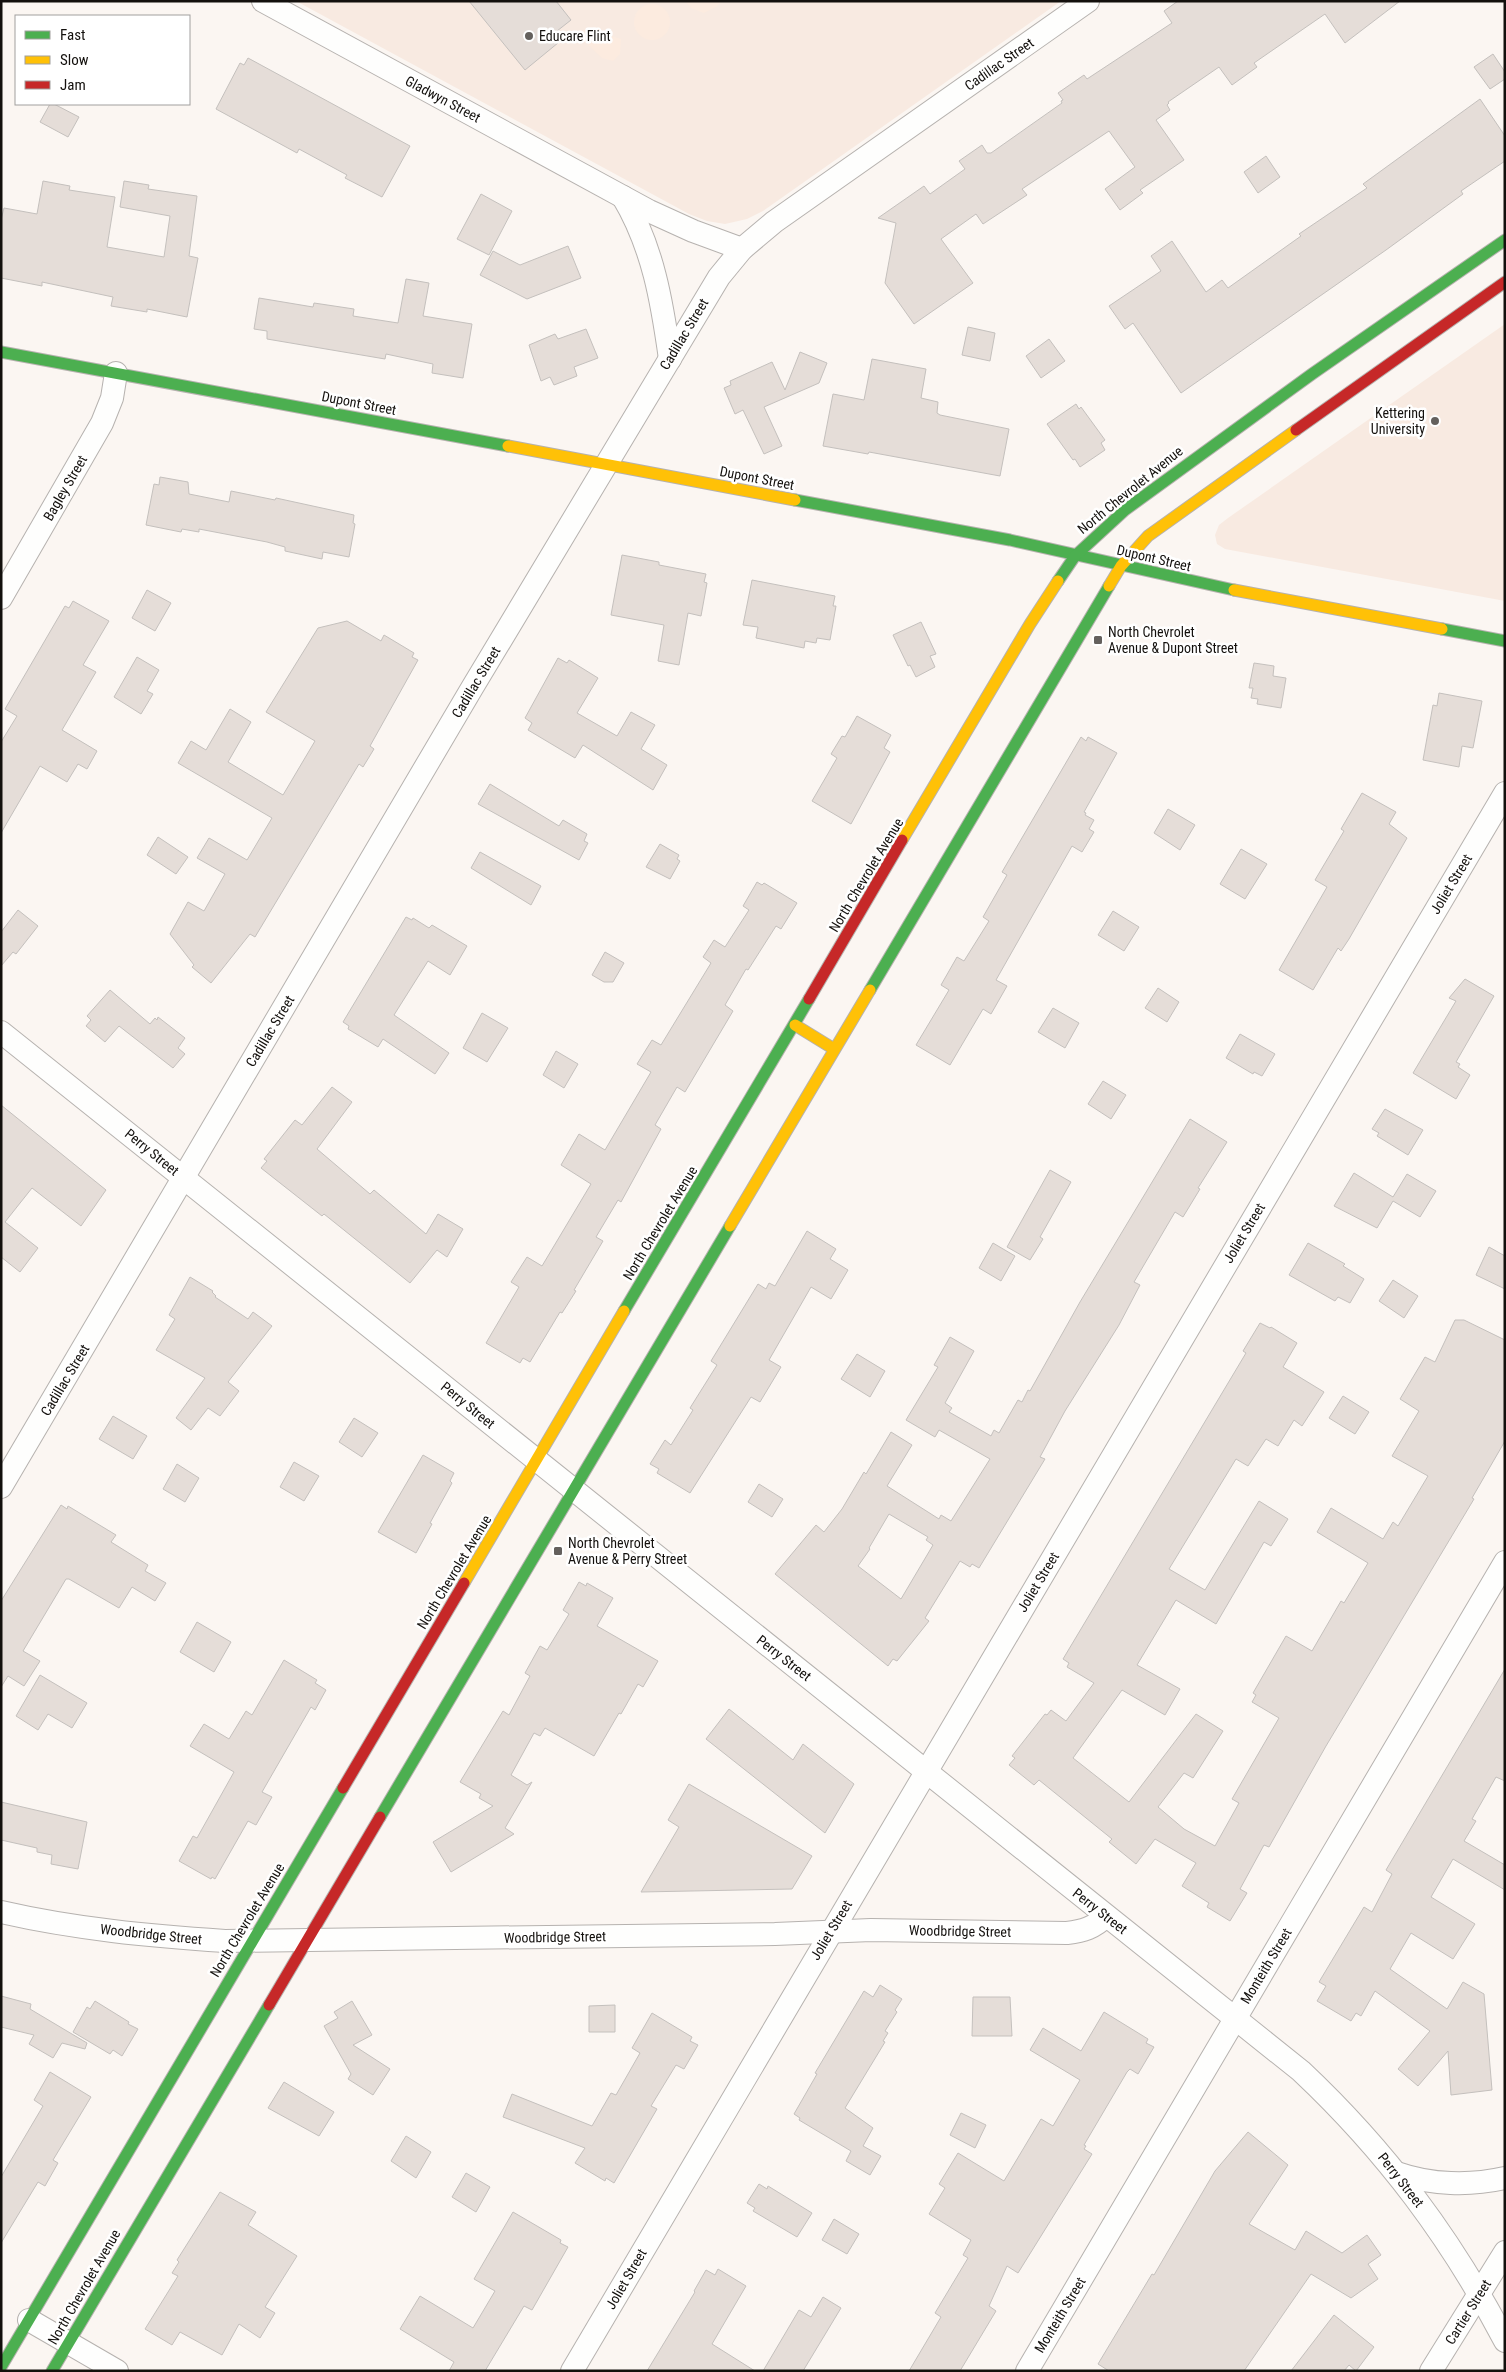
<svg xmlns="http://www.w3.org/2000/svg" width="1506" height="2372" viewBox="0 0 1506 2372" font-family="'Roboto Condensed',sans-serif">
<style>
.education{fill:#f8eae1}
.green{fill:#fcebdf}
.building{fill:#e5ddd8;stroke:#c4c0bd;fill-rule:evenodd}
.lines{fill:none;stroke-linecap:round;stroke-linejoin:round}
.street-casing{stroke:#b6b2af;stroke-width:24}
.fast-casing{stroke:#b6b2af;stroke-width:13}
.slow-casing{stroke:#b6b2af;stroke-width:13}
.jam-casing{stroke:#b6b2af;stroke-width:13}
.street{stroke:#fefefd;stroke-width:22}
.fast{stroke:#4caf50;stroke-width:11}
.slow{stroke:#ffc107;stroke-width:11}
.jam{stroke:#c62828;stroke-width:11}
.poi-dot{fill:#64605d;stroke:#fff;stroke-width:2}
.labels{text-anchor:middle;stroke-width:5;stroke-linejoin:round;paint-order:stroke}
.poi-label{font-size:14px;fill:#13100d;stroke:#fff;text-anchor:start}
.street-label{font-size:14px;fill:#13100d;stroke:#fff}
</style>
<rect width="100%" height="100%" fill="#fbf6f2"/>
<g class="education">
<path d="M296 1H1061L763 211 747 219 725 224 707 221 689 214Z"/>
<path d="M1505 324V601L1225 549 1217 544 1215 535 1219 525 1228 518Z"/>
</g>
<g class="green">
<path d="M685 1H722L716 7 704 13 691 8Z"/>
<circle cx="652" cy="22" r="18"/>
<path d="M606 30 611 36 621 39 620 54 613 61 602 58 588 45Z"/>
</g>
<g class="building">
<path d="M469 1H556L571 20 557 31 564 38 525 70Z"/>
<path d="M1178 1H1400L1345 43 1325 14 1254 63 1257 67 1232 85 1219 67 1168 102 1169 103 1167 105 1170 110 1156 120 1184 160 1140 190 1143 193 1120 210 1105 189 1135 167 1109 131 1022 189 1027 195 983 224 976 214 941 239 973 283 914 324 885 283 896 223 878 218 924 186 930 194 965 169 959 161 982 145 987 153H991L1062 103 1061 101 1063 100 1058 93 1084 75 1087 79 1172 23 1164 11Z"/>
<path d="M1493 54 1505 72V79L1490 89 1474 67Z"/>
<path d="M248 58 410 146 382 197 345 178 347 175 299 149 297 153 216 109 240 63 244 65Z"/>
<path d="M1480 99 1505 136V161L1461 191 1463 194 1386 250 1181 393 1133 323 1125 329 1109 306 1161 271 1151 256 1172 241 1206 292 1222 280 1228 288 1301 236 1299 234 1367 188 1363 184Z"/>
<path d="M50 104H54L79 117 68 137 40 122Z"/>
<path d="M1266 156 1280 177 1258 193 1244 172Z"/>
<path d="M43 181 70 186 69 190 115 197 107 247 164 257 170 216 120 207 124 181 149 185 148 189 197 196 189 256 198 258 187 317 147 309V312L111 306 113 297 42 282V286L1 278V220L4 208 37 214Z"/>
<path d="M481 194 512 211 489 255 457 239Z"/>
<path d="M568 246 581 278 527 299 480 275 493 251 520 265Z"/>
<path d="M406 279 429 283 423 316 472 324 463 378 432 373 433 364 386 354 385 359 267 339V331L254 329 259 298 313 307 314 303 354 309 353 316 398 323Z"/>
<path d="M968 327 995 333 990 361 962 355Z"/>
<path d="M586 329 598 358 574 367 577 376 554 385 550 377 541 381 529 345 555 334 558 339Z"/>
<path d="M1049 339 1065 361 1041 378 1026 356Z"/>
<path d="M800 352 827 363 819 383 764 407 782 446 764 454 743 410 735 414 724 388 731 385 730 381 772 362 785 390Z"/>
<path d="M872 359 926 369 921 398 938 402 937 413 940 415 1009 429 1000 476 869 452 868 454 823 446 833 394 864 400Z"/>
<path d="M1076 404 1079 409 1081 407 1105 440 1101 443 1105 450 1080 467 1075 459 1073 460 1047 424Z"/>
<path d="M160 477 188 482 189 494 229 502 231 491 275 500 276 498 354 515 353 523 355 524 349 557 323 552 322 559 285 551V547L267 542 199 529V532L182 529 181 532 146 525 154 484 159 485Z"/>
<path d="M622 555 659 562V565L706 574 704 582 707 583 701 616 688 613 679 665 658 661 664 625 611 615Z"/>
<path d="M752 580 835 596 833 606H836L830 640 817 638 816 643 805 641 804 648 756 638 758 627 743 625Z"/>
<path d="M147 590 171 603 155 631 132 618Z"/>
<path d="M73 601 109 621 83 665 96 672 62 730 97 751 87 769 78 764 67 782 40 766 1 833V742L17 716 5 709 65 606 69 608Z"/>
<path d="M347 621 381 641 384 635 414 653 412 657 418 660 370 746 374 749 363 767 359 764 255 937 250 934 211 983 192 967 194 965 170 934 188 902 204 911 225 874 197 858 209 838 247 860 272 818 178 763 191 741 206 750 230 709 251 722 228 762 283 795 315 741 266 712 318 628Z"/>
<path d="M921 622 936 654 930 656 935 667 916 677 910 665 908 666 893 635Z"/>
<path d="M137 657 159 670 147 691 153 694 141 714 114 697Z"/>
<path d="M558 658 567 663 569 660 598 678 577 713 617 736 631 712 655 725 641 749 667 765 653 790 583 745 575 758 528 730 532 723 525 718Z"/>
<path d="M1254 663 1274 666 1273 676 1286 678 1281 708 1257 704 1258 699 1251 698 1253 688H1249Z"/>
<path d="M1439 693 1482 701 1473 748 1462 746 1459 767 1423 760 1433 705 1437 706Z"/>
<path d="M857 716 891 735 884 748 890 752 851 824 812 801 837 758 831 754 842 736 845 737Z"/>
<path d="M1081 737 1086 741 1088 737 1117 753 1084 812 1086 813 1085 815 1094 820 1089 829 1094 832 1082 852 1072 846 996 980 1007 986 991 1014 983 1009 950 1065 916 1045 949 990 941 985 957 957 964 961 989 921 983 917 1007 875 1002 872Z"/>
<path d="M490 784 559 826 563 820 587 834 584 841 588 843 579 860 478 804Z"/>
<path d="M1362 793 1396 812 1389 824 1407 838 1349 939 1341 951 1338 948 1313 990 1279 970 1327 887 1315 880 1344 831 1341 829Z"/>
<path d="M1168 809 1195 825 1180 850 1154 833Z"/>
<path d="M158 837 188 857 176 874 147 855Z"/>
<path d="M660 844 679 855 677 859 680 861 670 879 646 867Z"/>
<path d="M1241 849 1267 864 1245 899 1220 884Z"/>
<path d="M480 852 541 886 531 905 471 868Z"/>
<path d="M757 882 762 885 764 883 797 903 781 929 776 926 748 970 746 969 725 1005 733 1011 685 1092 677 1087 655 1125 661 1129 621 1202 618 1200 596 1237 603 1241 574 1290 576 1291 562 1313 560 1312 530 1362 523 1358 520 1363 486 1343 519 1287 511 1282 527 1257 542 1266 591 1184 561 1165 579 1134 605 1150 651 1072 637 1064 652 1040 661 1045 711 963 703 957 714 940 725 947 749 910 743 906Z"/>
<path d="M18 910 38 926 16 954 13 952 1 966V932Z"/>
<path d="M1113 911 1139 927 1124 951 1098 935Z"/>
<path d="M406 917 412 920 413 918 429 928 432 925 467 946 450 975 428 961 394 1015 449 1053 435 1074 383 1039 378 1047 348 1029 349 1026 343 1022Z"/>
<path d="M605 952 624 963 613 982H604L592 975Z"/>
<path d="M1465 979 1494 996 1456 1062 1460 1064 1458 1067 1470 1075 1456 1099 1413 1073 1456 1001 1449 998Z"/>
<path d="M1158 988 1179 1002 1167 1022 1145 1008Z"/>
<path d="M110 990 150 1024 155 1018 157 1020 158 1017 185 1038 178 1048 185 1054 173 1068 119 1026 105 1042 86 1026 91 1020 87 1016Z"/>
<path d="M1053 1008 1079 1023 1065 1048 1038 1032Z"/>
<path d="M482 1013 508 1028 487 1062 463 1048Z"/>
<path d="M1240 1034 1275 1054 1262 1076 1254 1072 1253 1074 1226 1058Z"/>
<path d="M556 1051 578 1064 564 1088 543 1075Z"/>
<path d="M1103 1081 1126 1095 1111 1119 1088 1104Z"/>
<path d="M332 1087 352 1102 317 1149 370 1194 374 1190 426 1234 438 1214 463 1229 447 1257 437 1250 410 1283 324 1214 322 1216 261 1168 267 1161 264 1159 295 1120 302 1125Z"/>
<path d="M1 1105 106 1190 81 1226 32 1188 5 1222 38 1248 20 1272 1 1257Z"/>
<path d="M1385 1109 1423 1130 1408 1155 1377 1136 1379 1133 1372 1129Z"/>
<path d="M1190 1119 1227 1142 1198 1188 1200 1189 1183 1217 1175 1212 1134 1282 1140 1285 1119 1325 1065 1411 1040 1457 1045 1459 979 1568 972 1564 970 1567 960 1561 925 1618 929 1621 897 1661 893 1659 888 1666 775 1574 816 1525 824 1532 842 1509 864 1472 866 1474 891 1432 912 1445 887 1486 939 1519 941 1515 951 1521 990 1459 939 1430 935 1437 906 1420 938 1367 934 1365 950 1337 974 1351 945 1403 952 1408 949 1412 991 1436 994 1430 999 1433 1018 1400 1022 1402 1028 1390 1030 1391 1080 1302ZM889 1514 928 1537 926 1540 933 1545 901 1599 858 1566 870 1549 869 1548Z"/>
<path d="M1050 1170 1071 1182 1040 1237 1043 1239 1030 1260 1007 1247Z"/>
<path d="M1354 1173 1393 1197 1407 1174 1436 1191 1420 1217 1393 1201 1377 1228 1334 1206Z"/>
<path d="M807 1231 836 1249 830 1259 848 1270 831 1299 811 1287 769 1360 781 1367 760 1402 751 1397 690 1493 657 1473 659 1469 650 1464 665 1440 671 1445 693 1410 690 1408 717 1365 711 1361 758 1284 766 1289 769 1283 775 1286Z"/>
<path d="M993 1243 1015 1256 1001 1281 979 1268Z"/>
<path d="M1308 1243 1345 1264 1343 1266 1364 1279 1350 1303 1338 1297 1335 1301 1289 1275Z"/>
<path d="M1489 1247 1505 1256V1289L1476 1275Z"/>
<path d="M190 1277 213 1291 212 1292 216 1296 215 1297 248 1319 253 1312 272 1326 228 1382 239 1391 220 1416 208 1408 191 1430 176 1418 205 1378 156 1350 175 1319 169 1315Z"/>
<path d="M1393 1280 1418 1296 1404 1318 1379 1301Z"/>
<path d="M1455 1320H1464L1505 1340V1441L1472 1498 1474 1499 1326 1746 1269 1847 1264 1845 1240 1889 1247 1893 1230 1921 1207 1907 1209 1903 1182 1886 1196 1863 1155 1839 1136 1864 1109 1842 1112 1839 1039 1780 1034 1785 1009 1765 1015 1758 1012 1756 1045 1714 1047 1715 1051 1710 1066 1721 1094 1683 1067 1667 1069 1663 1063 1659 1246 1353 1243 1351 1260 1323 1270 1328 1271 1327 1297 1343 1283 1367 1324 1392 1302 1426 1294 1420 1278 1446 1266 1439 1248 1466 1236 1459 1169 1569 1205 1590 1259 1501 1288 1519 1271 1546 1264 1542 1216 1624 1176 1600 1137 1665 1180 1689 1165 1715 1122 1690 1073 1758 1129 1802 1196 1714 1223 1731 1193 1778 1184 1773 1158 1807 1184 1829 1215 1846 1239 1803 1232 1799 1279 1718 1252 1702 1256 1695 1253 1693 1286 1636 1312 1651 1341 1601 1344 1603 1368 1563 1317 1532 1331 1508 1383 1539 1393 1522 1398 1526 1428 1476 1392 1456 1419 1411 1400 1399 1425 1357 1435 1362Z"/>
<path d="M857 1354 885 1371 870 1397 841 1379Z"/>
<path d="M1343 1396 1369 1412 1355 1434 1329 1418Z"/>
<path d="M113 1416 147 1436 133 1459 99 1439Z"/>
<path d="M354 1418 378 1433 362 1457 339 1442Z"/>
<path d="M423 1455 454 1473 450 1481 452 1483 430 1523 432 1524 416 1553 378 1532Z"/>
<path d="M294 1462 319 1476 304 1501 280 1487Z"/>
<path d="M177 1464 199 1478 185 1502 163 1489Z"/>
<path d="M759 1484 783 1499 772 1517 748 1502Z"/>
<path d="M61 1505 67 1509 68 1506 116 1535 111 1542 148 1565 145 1571 166 1583 155 1601 132 1587 119 1608 69 1579H66L23 1651 40 1661 24 1686 8 1676 1 1687V1601Z"/>
<path d="M579 1582 586 1586 587 1583 613 1598 597 1626 658 1661 643 1687 638 1684 621 1714 619 1713 594 1756 545 1728 540 1736 534 1733 511 1775 527 1785 532 1782 505 1828 514 1834 451 1872 433 1842 493 1806 479 1798 481 1794 460 1782 503 1711 509 1715 530 1676 525 1673 540 1646 547 1650 569 1614 563 1610Z"/>
<path d="M197 1622 231 1642 214 1672 180 1652Z"/>
<path d="M284 1660 317 1680 315 1683 326 1690 315 1710 311 1707 262 1792 272 1797 256 1825 248 1821 215 1879 212 1877 211 1879 179 1861 193 1836 197 1838 234 1772 190 1746 204 1724 229 1739 246 1711 252 1715Z"/>
<path d="M1505 1669V1781L1496 1777 1472 1819 1476 1821 1464 1841 1505 1865V1890L1453 1859 1431 1897 1475 1924 1453 1959 1411 1933 1390 1969 1447 2009 1463 1982 1484 1994 1492 2090 1451 2095 1448 2051 1418 2086 1398 2069 1430 2031 1375 1991 1361 2016 1356 2013 1351 2021 1317 2001 1326 1986 1319 1982 1364 1907 1372 1912 1392 1874 1386 1870Z"/>
<path d="M40 1675 87 1703 72 1728 48 1714 38 1730 16 1716Z"/>
<path d="M729 1709 793 1760 803 1744 854 1784 825 1833 706 1739Z"/>
<path d="M689 1784 812 1856 792 1889 641 1892 679 1827 668 1820Z"/>
<path d="M1 1802 87 1822 78 1869 51 1864 52 1855 37 1852V1848L1 1840Z"/>
<path d="M880 1985 902 1999 895 2010 897 2012 885 2031 888 2033 883 2041 885 2042 845 2108 873 2128 863 2146 881 2156 870 2175 846 2161 851 2151 799 2120 800 2118 794 2114 817 2074 815 2073 864 1991 873 1997Z"/>
<path d="M1 1996 31 2004 30 2009 87 2043 85 2049 62 2043 53 2058 29 2044 34 2035 1 2027Z"/>
<path d="M973 1997H1010L1012 2036H972Z"/>
<path d="M95 2001 129 2022 128 2024 138 2029 122 2056 113 2050 110 2054 73 2032 87 2007 90 2009Z"/>
<path d="M352 2001 372 2035 353 2045 390 2069 373 2095 348 2079 351 2074 324 2026 338 2018 334 2012Z"/>
<path d="M615 2005V2032H589V2006Z"/>
<path d="M1104 2012 1148 2039 1146 2043 1154 2047 1138 2074 1130 2069 1127 2072 1084 2145 1086 2146 1084 2149 1092 2154 1018 2273 1007 2266 989 2306 996 2311 960 2371H909L941 2317 935 2313 968 2258 963 2255 971 2240 929 2214 945 2188 939 2184 958 2153 1004 2181 1041 2119 1053 2126 1080 2080 1030 2050 1043 2028 1081 2051Z"/>
<path d="M652 2013 692 2037 690 2041 698 2045 684 2069 676 2065 651 2106 657 2109 614 2183 606 2178 605 2181 575 2163 585 2148 503 2117 512 2094 592 2126 611 2093 616 2095 640 2053 632 2048Z"/>
<path d="M50 2072 91 2097 53 2160 58 2163 45 2186 38 2182 1 2243V2177L43 2106 34 2100Z"/>
<path d="M284 2082 334 2112 319 2136 268 2108Z"/>
<path d="M961 2113 986 2125 975 2148 950 2135Z"/>
<path d="M1248 2132 1288 2165 1249 2224 1295 2250 1306 2231 1342 2253 1367 2235 1381 2255 1368 2264 1378 2279 1351 2298 1311 2274 1244 2371H1109L1098 2364 1152 2274 1154 2275 1215 2171Z"/>
<path d="M406 2136 431 2152 416 2178 391 2161Z"/>
<path d="M466 2173 490 2187 476 2212 452 2197Z"/>
<path d="M759 2184 767 2189 768 2186 812 2213 797 2237 753 2211 755 2208 747 2203Z"/>
<path d="M220 2192 256 2212 248 2225 297 2256 265 2307 275 2313 260 2338 239 2324 222 2355 180 2332 172 2345 145 2329 178 2276 172 2273 179 2262 177 2260Z"/>
<path d="M513 2212 561 2240 560 2243 568 2247 532 2310 524 2306 485 2371H449L454 2362 400 2329 420 2296 473 2328 495 2291 474 2279Z"/>
<path d="M834 2219 859 2234 847 2254 822 2240Z"/>
<path d="M718 2269 746 2286 712 2344 755 2371H647L695 2292 694 2291 706 2270 715 2275Z"/>
<path d="M823 2297 841 2308 803 2371H763L799 2310 811 2317Z"/>
<path d="M1334 2315 1374 2347 1356 2371 1349 2365 1344 2371H1291Z"/>
</g>
<g class="lines">
<g class="street-casing">
<g id="street">
<path d="M263 1 649 211 693 231 742 249"/>
<path d="M623 197C653 247 662 302 670 359"/>
<path d="M1 598 102 423 112 398 116 373"/>
<path d="M1 1032 1301 2071C1386 2151 1451 2238 1505 2341"/>
<path d="M1 1487 472 688 719 277 742 249 774 222 1088 1"/>
<path d="M1 1912C75 1929 150 1936 225 1941L775 1934 871 1930 1067 1933C1083 1931 1094 1928 1106 1916"/>
<path d="M1397 2173C1431 2185 1470 2186 1505 2178"/>
<path d="M29 2320 117 2371"/>
<path d="M572 2371 1505 793"/>
<path d="M1027 2371 1505 1562"/>
<path d="M1431 2371 1505 2252"/>
</g>
</g>
<g class="fast-casing">
<g id="fast">
<path d="M1 352 508 446"/>
<path d="M795 500 1010 540 1234 590"/>
<path d="M1058 581 1075 556 1125 510 1312 374 1505 240"/>
<path d="M1442 629 1505 641"/>
<path d="M870 990 1109 586"/>
<path d="M624 1311 809 999"/>
<path d="M380 1817 730 1226"/>
<path d="M1 2367 343 1788"/>
<path d="M52 2371 269 2005"/>
</g>
</g>
<g class="slow-casing">
<g id="slow">
<path d="M508 446 795 500"/>
<path d="M1109 586 1121 566 1148 536 1296 430"/>
<path d="M1234 590 1442 629"/>
<path d="M902 840 1030 624 1058 581"/>
<path d="M795 1025 834 1049"/>
<path d="M730 1226 870 990"/>
<path d="M464 1583 624 1311"/>
</g>
</g>
<g class="jam-casing">
<g id="jam">
<path d="M1296 430 1505 282"/>
<path d="M809 999 902 840"/>
<path d="M343 1788 464 1583"/>
<path d="M269 2005 380 1817"/>
</g>
</g>
<use href="#street" class="street"/>
<use href="#fast" class="fast"/>
<use href="#slow" class="slow"/>
<use href="#jam" class="jam"/>
</g>
<g class="poi-dot">
<circle cx="529" cy="36" r="5"/>
<circle cx="1435" cy="421" r="5"/>
<rect x="1093" y="635" width="10" height="10" rx="2.5"/>
<rect x="553" y="1546" width="10" height="10" rx="2.5"/>
</g>
<g class="labels">
<g class="poi-label">
<text x="539" y="41">Educare Flint</text>
<text x="1425" y="418" text-anchor="end">Kettering<tspan x="1425" dy="16">University</tspan></text>
<text x="1108" y="637">North Chevrolet<tspan x="1108" dy="16">Avenue &amp; Dupont Street</tspan></text>
<text x="568" y="1548">North Chevrolet<tspan x="568" dy="16">Avenue &amp; Perry Street</tspan></text>
</g>
<g class="street-label">
<text transform="translate(999 64) rotate(-35)" y="5">Cadillac Street</text>
<text transform="translate(443 99) rotate(28)" y="5">Gladwyn Street</text>
<text transform="translate(684 334) rotate(-59)" y="5">Cadillac Street</text>
<text transform="translate(359 403) rotate(11)" y="5">Dupont Street</text>
<text transform="translate(757 478) rotate(11)" y="5">Dupont Street</text>
<text transform="translate(65 488) rotate(-60)" y="5">Bagley Street</text>
<text transform="translate(1130 490) rotate(-39)" y="5">North Chevrolet Avenue</text>
<text transform="translate(1154 558) rotate(13)" y="5">Dupont Street</text>
<text transform="translate(476 682) rotate(-59)" y="5">Cadillac Street</text>
<text transform="translate(866 875) rotate(-59)" y="5">North Chevrolet Avenue</text>
<text transform="translate(1451 884) rotate(-59)" y="5">Joliet Street</text>
<text transform="translate(270 1031) rotate(-59)" y="5">Cadillac Street</text>
<text transform="translate(152 1152) rotate(39)" y="5">Perry Street</text>
<text transform="translate(660 1223) rotate(-59)" y="5">North Chevrolet Avenue</text>
<text transform="translate(1244 1233) rotate(-59)" y="5">Joliet Street</text>
<text transform="translate(65 1380) rotate(-59)" y="5">Cadillac Street</text>
<text transform="translate(468 1405) rotate(39)" y="5">Perry Street</text>
<text transform="translate(454 1572) rotate(-59)" y="5">North Chevrolet Avenue</text>
<text transform="translate(1038 1582) rotate(-59)" y="5">Joliet Street</text>
<text transform="translate(784 1658) rotate(38)" y="5">Perry Street</text>
<text transform="translate(1100 1911) rotate(38)" y="5">Perry Street</text>
<text transform="translate(247 1920) rotate(-59)" y="5">North Chevrolet Avenue</text>
<text transform="translate(831 1930) rotate(-59)" y="5">Joliet Street</text>
<text transform="translate(960 1931) rotate(1)" y="5">Woodbridge Street</text>
<text transform="translate(151 1934) rotate(6)" y="5">Woodbridge Street</text>
<text transform="translate(555 1937) rotate(-1)" y="5">Woodbridge Street</text>
<text transform="translate(1266 1966) rotate(-59)" y="5">Monteith Street</text>
<text transform="translate(1401 2180) rotate(52)" y="5">Perry Street</text>
<text transform="translate(626 2279) rotate(-60)" y="5">Joliet Street</text>
<text transform="translate(84 2287) rotate(-60)" y="5">North Chevrolet Avenue</text>
<text transform="translate(1468 2312) rotate(-58)" y="5">Cartier Street</text>
<text transform="translate(1060 2315) rotate(-59)" y="5">Monteith Street</text>
</g>
</g>
<rect width="1506" height="2372" fill="none" stroke="#13100d" stroke-width="5"/>
<rect x="15" y="15" width="175" height="90" fill="#ffffff" stroke="#a19f9e"/>
<rect x="25" y="31" width="25" height="8" fill="#4caf50" stroke="#a19f9e"/>
<text x="60" y="40" font-size="15" fill="#13100d">Fast</text>
<rect x="25" y="56" width="25" height="8" fill="#ffc107" stroke="#a19f9e"/>
<text x="60" y="65" font-size="15" fill="#13100d">Slow</text>
<rect x="25" y="81" width="25" height="8" fill="#c62828" stroke="#a19f9e"/>
<text x="60" y="90" font-size="15" fill="#13100d">Jam</text>
</svg>
